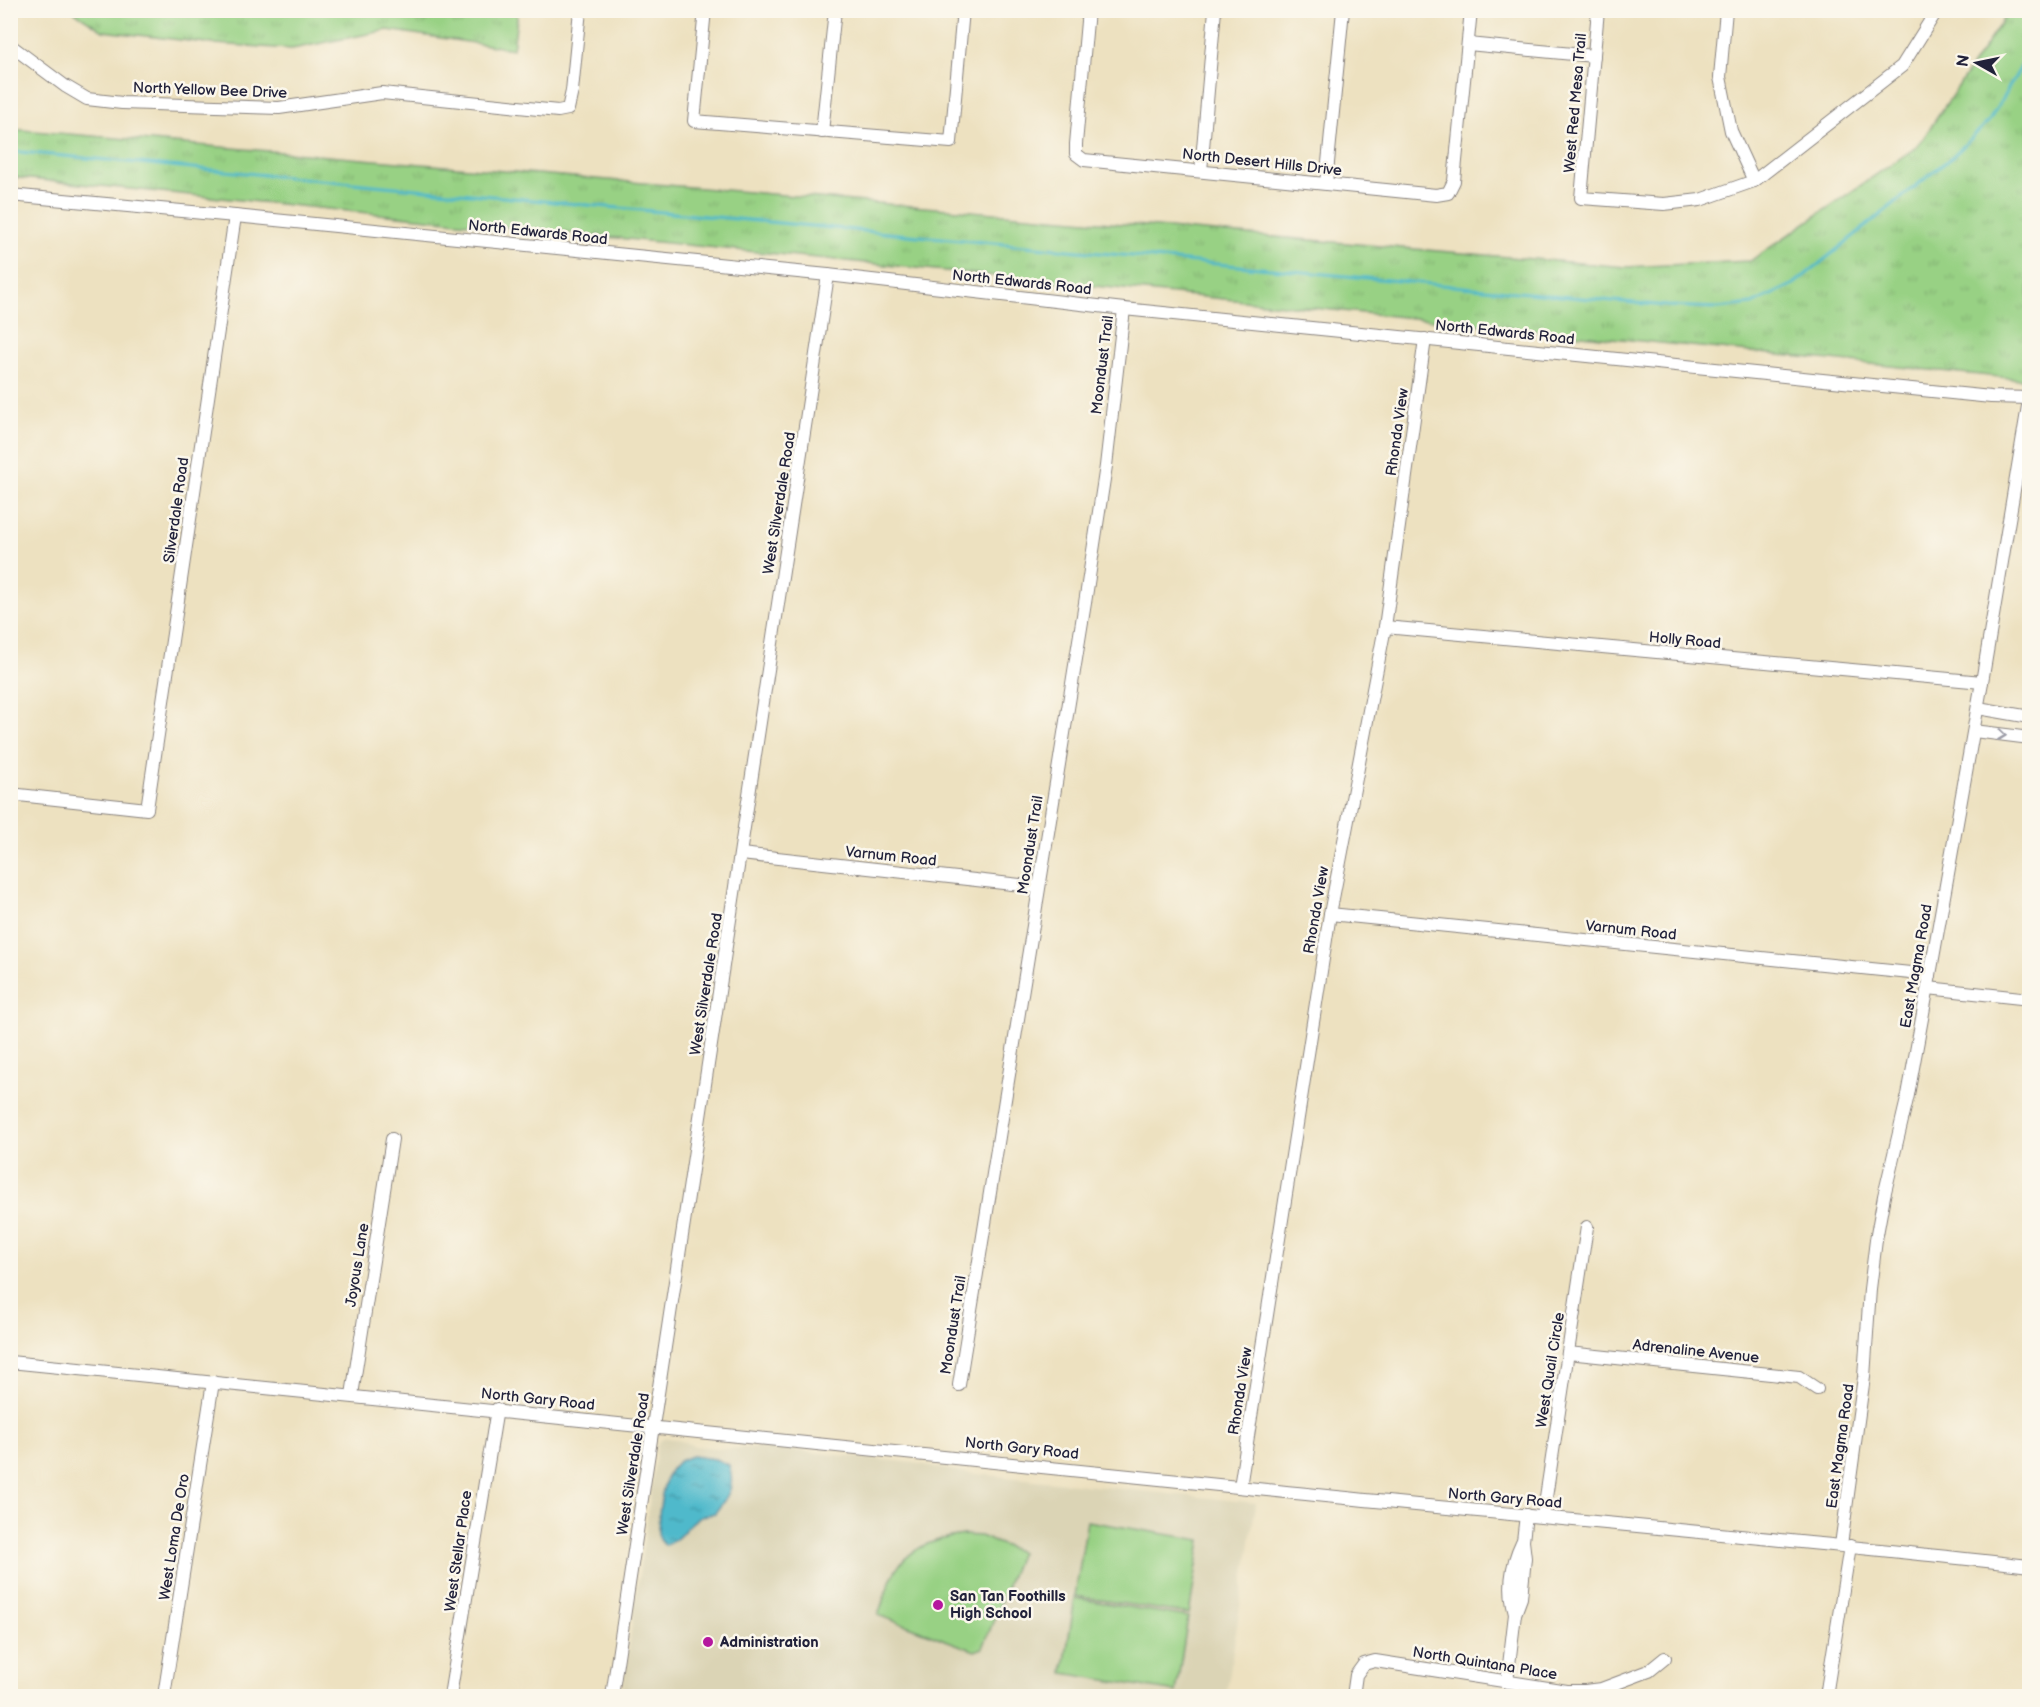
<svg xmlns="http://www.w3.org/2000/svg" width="2040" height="1707" viewBox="0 0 2040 1707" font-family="'Balsamiq Sans',sans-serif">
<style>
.built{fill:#dbd4b5}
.grass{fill:url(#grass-tufts);stroke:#5d7a60;stroke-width:1.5}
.pitch{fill:#98d184;stroke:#5d7a60;stroke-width:1.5}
.water{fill:url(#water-ripples);stroke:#386e83;stroke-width:1.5}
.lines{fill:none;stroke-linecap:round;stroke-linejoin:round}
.stream{stroke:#4fb9cb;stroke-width:3}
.minor-casing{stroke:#88827e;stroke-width:14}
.minor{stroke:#fff;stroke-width:12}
.oneway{stroke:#9c9ca7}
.poi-dot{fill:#b5179e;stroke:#fbf7ec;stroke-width:2}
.labels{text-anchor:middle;stroke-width:5;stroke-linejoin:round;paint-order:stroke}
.street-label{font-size:15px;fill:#22223b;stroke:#fbf7ec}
.poi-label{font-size:15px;font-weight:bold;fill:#22223b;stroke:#fbf7ec;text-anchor:start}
</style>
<defs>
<pattern id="grass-tufts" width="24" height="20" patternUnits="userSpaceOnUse" patternTransform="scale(1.5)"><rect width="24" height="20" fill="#98d184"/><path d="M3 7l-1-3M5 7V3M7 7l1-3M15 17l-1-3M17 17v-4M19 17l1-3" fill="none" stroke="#83b373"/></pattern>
<pattern id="water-ripples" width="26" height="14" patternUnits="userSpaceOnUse" patternTransform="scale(1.5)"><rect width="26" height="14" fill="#4fb9cb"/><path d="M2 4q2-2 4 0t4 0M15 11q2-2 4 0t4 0" fill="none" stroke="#4196a6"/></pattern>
</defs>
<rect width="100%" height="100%" fill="#fbf7ec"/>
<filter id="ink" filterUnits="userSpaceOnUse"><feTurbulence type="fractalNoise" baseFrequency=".0167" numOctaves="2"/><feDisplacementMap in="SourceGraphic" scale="12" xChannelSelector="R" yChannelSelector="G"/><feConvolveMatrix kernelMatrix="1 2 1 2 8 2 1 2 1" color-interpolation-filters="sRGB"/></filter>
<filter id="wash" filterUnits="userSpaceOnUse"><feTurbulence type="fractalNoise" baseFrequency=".008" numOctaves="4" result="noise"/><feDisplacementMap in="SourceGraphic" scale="24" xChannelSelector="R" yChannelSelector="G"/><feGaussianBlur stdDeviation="1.35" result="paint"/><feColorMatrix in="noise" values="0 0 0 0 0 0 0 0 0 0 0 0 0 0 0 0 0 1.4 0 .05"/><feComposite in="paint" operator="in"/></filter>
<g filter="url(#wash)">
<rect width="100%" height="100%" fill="#ede1c0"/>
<path class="built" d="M666 1438 675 1439 695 1446 727 1449 759 1447 914 1463 967 1473 1256 1503 1226 1696H622L657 1447 659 1441Z"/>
<g class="grass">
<path d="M73 11H518L513 49 388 30 292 49 215 44 103 31Z"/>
<path d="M2007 11H2029V380L11 177V129L1626 267 1750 261 1918 146 2005 17Z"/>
</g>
<g class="pitch">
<path d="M1087 1521 1201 1540 1189 1614 1075 1596Z"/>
<path d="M964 1535 980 1536 1020 1552 983 1648 975 1651 878 1615C883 1602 887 1587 893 1575 907 1548 937 1538 964 1535Z"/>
<path d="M1075 1598 1188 1617 1176 1692 1063 1673Z"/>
</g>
<path class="water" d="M692 1456 715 1459 729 1465C736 1487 728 1496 715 1513 683 1518 688 1537 665 1545 661 1541 659 1539 658 1533 658 1517 662 1480 672 1468 678 1460 684 1459 692 1456Z"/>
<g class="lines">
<path class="stream" d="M10 151 1667 306 1718 308 1752 304 1794 284 1952 157 1989 121 2030 52"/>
</g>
</g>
<g filter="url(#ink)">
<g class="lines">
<g class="minor-casing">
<g id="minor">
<path d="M705 10 694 121 951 142 963 10"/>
<path d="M1088 10 1076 144V154L1084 160 1436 195 1448 193 1454 181 1471 10"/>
<path d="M1598 10 1581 198 1664 204 1700 200 1754 181 1902 66 1937 10"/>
<path d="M1726 10 1720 77 1731 131 1754 181"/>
<path d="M1468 44 1594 56"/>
<path d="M10 45 65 86 87 99 122 103 279 108 382 93 558 111 568 109 572 91 580 10"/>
<path d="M822 132 835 10"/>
<path d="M1201 171 1215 10"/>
<path d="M1326 183 1343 10"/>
<path d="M10 195 235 216 828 275 1124 309 1991 397 2030 398"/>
<path d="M1385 627 1982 682"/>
<path d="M1978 708 2030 717"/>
<path d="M1974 731 2030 738"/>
<path d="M10 794 147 809 235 216"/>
<path d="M741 854 1038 887"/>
<path d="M1330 914 1930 975"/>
<path d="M1928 988 2030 999"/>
<path d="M1568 1353 1799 1377 1817 1389"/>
<path d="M10 1362C420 1401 829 1444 1238 1487 1502 1515 1766 1536 2030 1566"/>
<path d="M959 1385 1085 603 1106 466 1124 309"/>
<path d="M352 1395 392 1139"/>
<path d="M1240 1487 1330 914 1385 627 1425 339"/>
<path d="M1543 1517 1587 1227"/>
<path d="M1841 1545 1864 1377 1870 1289 1876 1240 1884 1196 1908 1095 1930 975 1982 682 2030 394"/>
<path d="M1515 1614C1508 1590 1511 1565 1522 1542"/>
<path d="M1507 1682 1515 1614 1521 1598 1525 1558 1523 1541 1526 1515"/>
<path d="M164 1696 213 1382"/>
<path d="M450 1696 497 1409"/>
<path d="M612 1696 828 275"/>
<path d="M1353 1696 1356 1675 1364 1664 1375 1661 1567 1691H1585L1601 1689 1649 1671 1665 1658"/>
<path d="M1826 1696 1850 1546"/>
</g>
</g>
<use href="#minor" class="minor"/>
</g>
<defs><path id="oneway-chevron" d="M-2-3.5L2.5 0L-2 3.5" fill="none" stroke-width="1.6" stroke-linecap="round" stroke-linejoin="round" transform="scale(1.5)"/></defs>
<use class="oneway" href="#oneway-chevron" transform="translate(2002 735) rotate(7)"/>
</g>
<g class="poi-dot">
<circle cx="938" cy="1605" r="6"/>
<circle cx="708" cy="1642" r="6"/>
</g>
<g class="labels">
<g class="street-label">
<text transform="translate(210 90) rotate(2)" y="5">North Yellow Bee Drive</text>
<text transform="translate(1575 103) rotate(-85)" y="5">West Red Mesa Trail</text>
<text transform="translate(1262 162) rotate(6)" y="5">North Desert Hills Drive</text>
<text transform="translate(538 232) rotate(6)" y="5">North Edwards Road</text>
<text transform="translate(1022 282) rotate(6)" y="5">North Edwards Road</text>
<text transform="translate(1505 332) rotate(6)" y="5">North Edwards Road</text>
<text transform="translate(1102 365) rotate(-83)" y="5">Moondust Trail</text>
<text transform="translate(1397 432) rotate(-82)" y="5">Rhonda View</text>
<text transform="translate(779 503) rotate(-81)" y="5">West Silverdale Road</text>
<text transform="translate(176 510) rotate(-82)" y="5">Silverdale Road</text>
<text transform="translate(1685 640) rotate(5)" y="5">Holly Road</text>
<text transform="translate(1030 845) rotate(-81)" y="5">Moondust Trail</text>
<text transform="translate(891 856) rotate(6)" y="5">Varnum Road</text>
<text transform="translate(1316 910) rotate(-80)" y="5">Rhonda View</text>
<text transform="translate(1631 930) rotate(6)" y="5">Varnum Road</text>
<text transform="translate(1916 966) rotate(-80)" y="5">East Magma Road</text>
<text transform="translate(706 984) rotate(-81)" y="5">West Silverdale Road</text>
<text transform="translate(357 1265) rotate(-81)" y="5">Joyous Lane</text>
<text transform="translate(953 1325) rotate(-81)" y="5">Moondust Trail</text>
<text transform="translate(1696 1351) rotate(6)" y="5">Adrenaline Avenue</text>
<text transform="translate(1550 1370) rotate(-81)" y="5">West Quail Circle</text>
<text transform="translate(1240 1391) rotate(-81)" y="5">Rhonda View</text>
<text transform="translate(538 1399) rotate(6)" y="5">North Gary Road</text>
<text transform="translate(1840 1446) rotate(-82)" y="5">East Magma Road</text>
<text transform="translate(1022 1448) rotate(6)" y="5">North Gary Road</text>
<text transform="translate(633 1464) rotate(-81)" y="5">West Silverdale Road</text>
<text transform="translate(1505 1498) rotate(5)" y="5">North Gary Road</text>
<text transform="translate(174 1537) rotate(-81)" y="5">West Loma De Oro</text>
<text transform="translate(458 1551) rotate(-82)" y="5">West Stellar Place</text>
<text transform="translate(1485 1663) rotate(9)" y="5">North Quintana Place</text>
</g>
<g class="poi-label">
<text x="950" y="1601">San Tan Foothills<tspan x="950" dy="17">High School</tspan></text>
<text x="720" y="1647">Administration</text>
</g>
</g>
<rect width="2040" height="1707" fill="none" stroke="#fbf7ec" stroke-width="36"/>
<g transform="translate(1977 63) rotate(279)" stroke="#fbf7ec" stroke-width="4.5" paint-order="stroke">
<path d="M0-4.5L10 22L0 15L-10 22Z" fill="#22223b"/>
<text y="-9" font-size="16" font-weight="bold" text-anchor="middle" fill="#22223b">N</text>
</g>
</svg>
